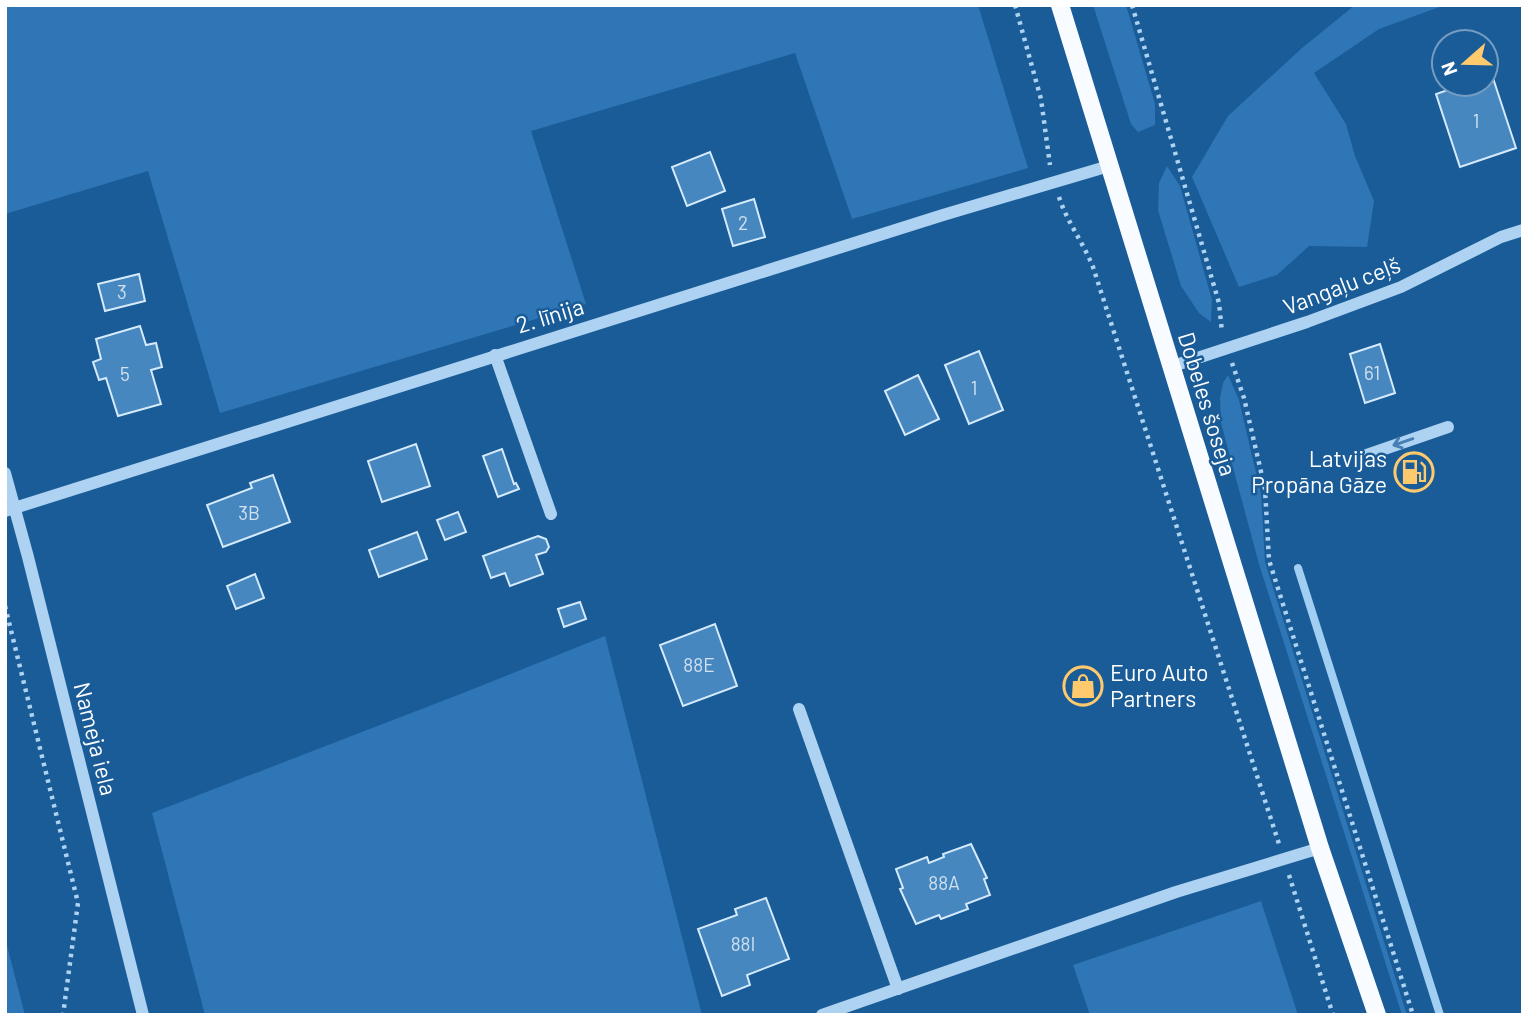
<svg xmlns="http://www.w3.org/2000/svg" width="1528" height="1020" viewBox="0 0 1528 1020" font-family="Barlow,sans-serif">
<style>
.green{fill:#2e76b5}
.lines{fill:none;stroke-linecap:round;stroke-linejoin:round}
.stream{stroke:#a1cef3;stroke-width:8}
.building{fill:#4787c0;stroke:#d5eafb;stroke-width:2}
.path{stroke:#aed2f1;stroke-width:4.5;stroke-dasharray:3.5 5;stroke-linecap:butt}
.minor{stroke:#aed2f1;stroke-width:12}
.major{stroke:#f8fbff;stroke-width:18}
.oneway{stroke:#467fb3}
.labels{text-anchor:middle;stroke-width:5;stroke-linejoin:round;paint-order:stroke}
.number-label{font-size:19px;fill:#d1e1ef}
.street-label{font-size:23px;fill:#fff;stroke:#1a5c98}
.poi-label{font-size:23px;fill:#fff;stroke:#1a5c98;text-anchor:end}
</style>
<rect width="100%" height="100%" fill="#1a5c98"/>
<g class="green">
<path d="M5 5H978L1028 168 852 219 795 53 531 131 586 304 220 413 148 171 5 214Z"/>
<path d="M1093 5H1126L1155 104V125L1138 132 1131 124Z"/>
<path d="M1355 5H1445L1379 29 1314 73 1346 124 1355 156 1374 201 1367 247 1309 246 1277 275 1239 287 1192 177 1228 116 1302 48Z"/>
<path d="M1167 166 1180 186 1212 300 1211 322 1199 313 1181 286 1158 210 1159 183Z"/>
<path d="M1228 375 1239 400 1261 494 1265 562 1407 1015H1402L1259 564 1221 423 1220 398 1223 383Z"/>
<path d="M605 636 702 1015H205L152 813 463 693Z"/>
<path d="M1261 901 1298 1015H1090L1073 965Z"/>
<path d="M5 938 25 1015H5Z"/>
</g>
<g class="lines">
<path class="stream" d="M1298 568 1440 1015"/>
</g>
<g class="building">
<path d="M1492 75 1516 148 1460 167 1436 94 1465 84H1486V77Z"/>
<path d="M710 152 725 191 687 206 672 167Z"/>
<path d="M754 199 765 237 733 246 722 209Z"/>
<path d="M139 274 145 301 105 311 98 284Z"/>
<path d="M140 326 146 345 156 343 162 367 151 370 161 404 118 416 106 378 99 380 93 362 101 359 96 339Z"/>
<path d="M1380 344 1395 393 1365 403 1350 354Z"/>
<path d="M979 351 1003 410 969 424 945 365Z"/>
<path d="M918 375 939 419 905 435 885 391Z"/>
<path d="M416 444 430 486 382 502 368 461Z"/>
<path d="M502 449 514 484 516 483 519 489 498 497 483 456Z"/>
<path d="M273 475 290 522 223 547 207 505 252 488 250 483Z"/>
<path d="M458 512 466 532 445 540 437 520Z"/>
<path d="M417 532 427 559 379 577 369 550Z"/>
<path d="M538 536 546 539 549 547 546 552 536 555 543 574 510 586 505 573 491 578 483 556Z"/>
<path d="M255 574 264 598 236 609 227 586Z"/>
<path d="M580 602 586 619 564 627 558 609Z"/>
<path d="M715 624 737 686 683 706 660 645Z"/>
<path d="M971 844 987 878 984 879 990 895 966 904 968 909 941 919 939 915 916 924 900 889 903 888 896 869 927 857 929 863 944 857 943 854Z"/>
<path d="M766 898 789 959 747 975 750 985 722 996 698 929 737 915 735 909Z"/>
</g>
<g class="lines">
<g class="path">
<path d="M1015 5 1041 99 1050 165"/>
<path d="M1132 5 1219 303 1222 332"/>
<path d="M1059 197C1067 222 1083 242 1093 267L1279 844"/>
<path d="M1232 363 1244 398 1265 489 1269 560 1413 1015"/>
<path d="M5 606 78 903 63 1015"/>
<path d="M1289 875 1333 1015"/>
</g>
<g class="minor">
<path d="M495 355 551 514"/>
<path d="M1170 367 1307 322 1401 287 1501 237 1523 230"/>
<path d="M1358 458 1448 427"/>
<path d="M5 473 28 557 143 1015"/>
<path d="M5 511 943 215 1109 166"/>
<path d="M799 709 898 989"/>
<path d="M822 1015 1176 892 1320 848"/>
</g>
<path class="major" d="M1060 5 1320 848 1377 1015"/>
</g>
<defs><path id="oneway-shaft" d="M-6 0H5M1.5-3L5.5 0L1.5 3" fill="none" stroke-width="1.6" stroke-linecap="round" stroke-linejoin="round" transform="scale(1.75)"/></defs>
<use class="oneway" href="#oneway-shaft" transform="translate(1403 442) rotate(161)"/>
<defs>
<g id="fuel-ring" transform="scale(2.0125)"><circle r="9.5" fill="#1a5c98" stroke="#ffc96e" stroke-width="1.5"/><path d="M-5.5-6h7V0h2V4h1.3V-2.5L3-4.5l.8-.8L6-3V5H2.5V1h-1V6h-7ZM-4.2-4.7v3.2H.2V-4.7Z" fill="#ffc96e"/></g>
<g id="shop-ring" transform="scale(2.0125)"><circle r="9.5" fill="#1a5c98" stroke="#ffc96e" stroke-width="1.5"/><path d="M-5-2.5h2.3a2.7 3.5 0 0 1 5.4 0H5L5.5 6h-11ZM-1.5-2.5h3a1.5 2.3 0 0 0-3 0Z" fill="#ffc96e"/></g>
</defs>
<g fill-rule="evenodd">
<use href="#fuel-ring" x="1414" y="472"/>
<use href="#shop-ring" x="1083" y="686"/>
</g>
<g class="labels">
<g class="number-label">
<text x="1476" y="128">1</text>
<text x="743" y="230">2</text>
<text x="122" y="299">3</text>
<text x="1372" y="380">61</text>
<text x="125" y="381">5</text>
<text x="974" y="395">1</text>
<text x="249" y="520">3B</text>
<text x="699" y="672">88E</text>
<text x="944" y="890">88A</text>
<text x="743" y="951">88I</text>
</g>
<g class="street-label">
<text transform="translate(1342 286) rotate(-21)" y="8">Vangaļu ceļš</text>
<text transform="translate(550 316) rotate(-17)" y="8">2. līnija</text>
<text transform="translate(1207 404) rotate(73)" y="8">Dobeles šoseja</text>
<text transform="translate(95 739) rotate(76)" y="8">Nameja iela</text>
</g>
<g class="poi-label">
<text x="1387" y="467">Latvijas<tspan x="1387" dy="26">Propāna Gāze</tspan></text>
<text x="1110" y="681" text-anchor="start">Euro Auto<tspan x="1110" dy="26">Partners</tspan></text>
</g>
</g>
<rect width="1528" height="1020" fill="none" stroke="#ffffff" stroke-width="14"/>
<g transform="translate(1465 63) rotate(250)"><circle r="33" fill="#1a5c98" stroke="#769dc1" stroke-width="2"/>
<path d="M0-5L12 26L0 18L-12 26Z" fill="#ffc96e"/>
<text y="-10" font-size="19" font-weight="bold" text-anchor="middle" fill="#ffffff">N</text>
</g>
</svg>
